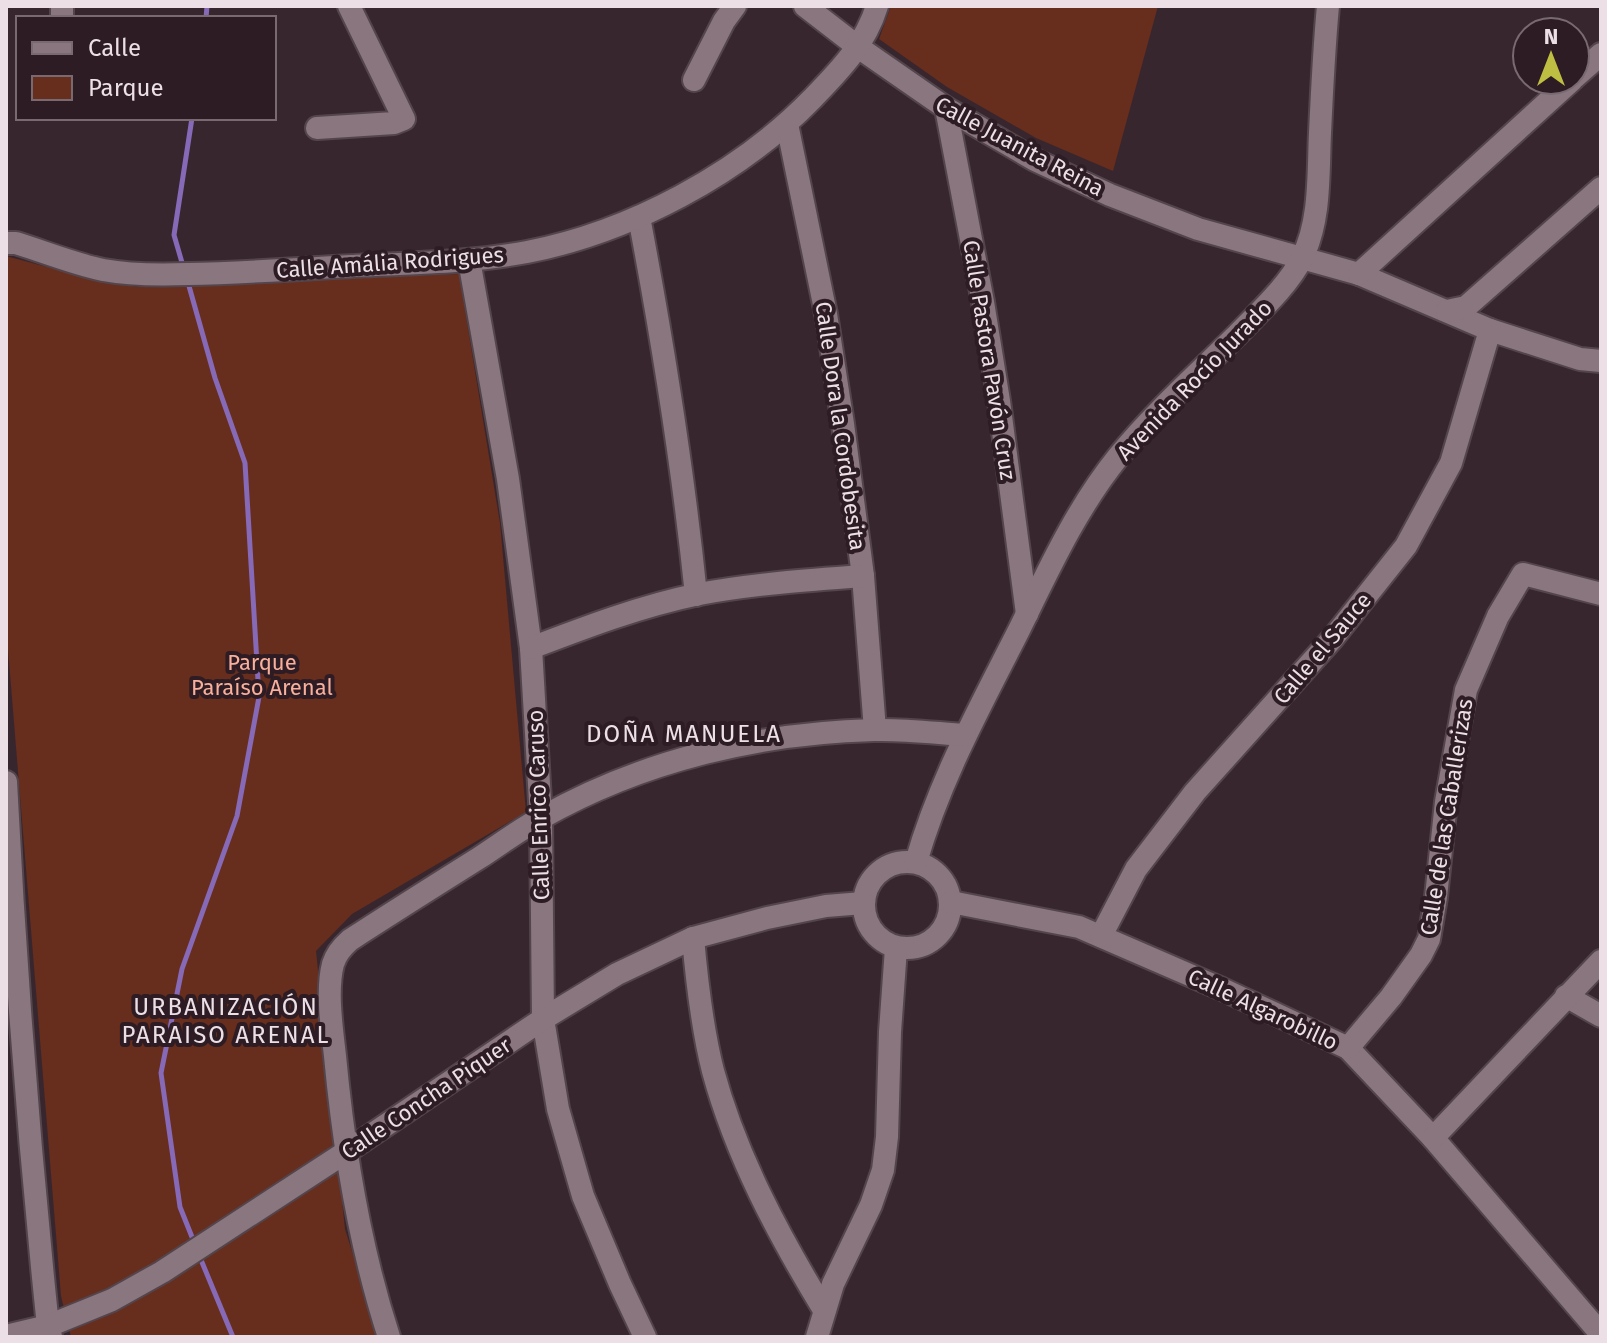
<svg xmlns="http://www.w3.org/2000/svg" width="1607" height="1343" viewBox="0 0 1607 1343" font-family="'Fira Sans',sans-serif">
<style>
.green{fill:#672d1d}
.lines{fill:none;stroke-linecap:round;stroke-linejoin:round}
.stream{stroke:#8669b7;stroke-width:5}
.minor-casing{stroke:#54454c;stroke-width:26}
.minor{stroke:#8a767f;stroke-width:22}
.labels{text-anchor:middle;stroke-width:8;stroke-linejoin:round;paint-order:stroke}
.street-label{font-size:22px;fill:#ece0e6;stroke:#2d1c24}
.park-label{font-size:22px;fill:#f8b09c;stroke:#2d1c24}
.neighbourhood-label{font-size:24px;letter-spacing:2px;fill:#ece0e6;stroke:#2d1c24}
</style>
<rect width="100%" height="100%" fill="#37262e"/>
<g class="green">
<path d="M891 6H1158L1113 171 1036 138 947 87 879 39Z"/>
<path d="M6 256 77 275 136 287 459 274 500 523 526 812 352 914 316 951 345 1229 379 1337H71L61 1296 6 625Z"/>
</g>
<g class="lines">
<g class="stream">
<path d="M206 18 207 6"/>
<path d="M183 266 174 235 192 118"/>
<path d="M187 279 215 378 245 463 259 697 237 816 182 969 161 1073 180 1207 194 1242"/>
<path d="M199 1255 233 1337"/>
</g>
<g class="minor-casing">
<g id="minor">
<path d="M805 6 858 47 946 108 1035 160 1110 195 1198 229 1359 274 1490 330 1580 359 1601 361"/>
<path d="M62 18V6"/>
<path d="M1575 77 1601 54"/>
<path d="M694 80 724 21 735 6"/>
<path d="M946 108 983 302 999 401 1027 614"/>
<path d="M787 124 826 314 843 424 863 576 875 730"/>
<path d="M317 128 394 123 404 119 349 6"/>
<path d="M639 217C663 343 683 468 696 595"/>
<path d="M6 243H16C45 252 74 264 103 270 130 275 160 275 188 274 237 273 285 270 334 267 398 263 464 264 527 252 630 232 739 174 812 99 839 71 865 45 877 6"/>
<path d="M469 260 508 479 531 648 541 818 543 1019 558 1109 583 1196 620 1284 645 1337"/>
<path d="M1359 274 1572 80"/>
<path d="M1447 311 1466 307 1601 188"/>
<path d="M531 648C586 627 641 606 699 594 753 584 808 580 863 576"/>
<path d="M6 782C15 963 29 1145 48 1326L51 1337"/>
<circle cx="907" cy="905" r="43"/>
<path d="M916 862C940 779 980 707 1019 630 1048 571 1076 509 1118 457 1153 414 1196 375 1236 336 1257 314 1289 285 1302 258 1321 220 1318 173 1320 133 1322 90 1324 48 1328 6"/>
<path d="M951 902 1079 927 1222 989 1348 1048 1433 1138 1601 1334"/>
<path d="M1101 936 1136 869 1195 792 1333 638 1406 546 1451 463 1490 330"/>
<path d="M693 938C697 983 702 1028 713 1071 736 1156 779 1236 824 1310"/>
<path d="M1566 996 1601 1016"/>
<path d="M1348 1048 1391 997 1421 955 1429 939 1436 897 1446 802 1466 690 1498 616 1523 574 1601 594"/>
<path d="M1433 1138 1601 961"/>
<path d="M6 1336 48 1326 112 1300 162 1272 346 1152 543 1019 617 974 693 938 767 918 826 906 863 903"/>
<path d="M389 1337C359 1245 344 1152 335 1056 332 1029 326 991 333 964 336 954 342 947 350 940 393 912 436 885 479 858 499 845 519 830 541 818 641 761 758 733 874 730 904 729 935 733 965 735"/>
<path d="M817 1337 833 1284 871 1205 883 1170 887 1137 890 1032 896 948"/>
</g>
</g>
<use href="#minor" class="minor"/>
</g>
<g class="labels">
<g class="street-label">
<text transform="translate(1020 146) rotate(28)" y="8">Calle Juanita Reina</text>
<text transform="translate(390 262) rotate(-4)" y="8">Calle Amália Rodrigues</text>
<text transform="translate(990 360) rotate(81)" y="8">Calle Pastora Pavón Cruz</text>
<text transform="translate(1194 380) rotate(-46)" y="8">Avenida Rocío Jurado</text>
<text transform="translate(841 426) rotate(82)" y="8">Calle Dora la Cordobesita</text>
<text transform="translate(1322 648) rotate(-50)" y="8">Calle el Sauce</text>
<text transform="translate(538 805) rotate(-92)" y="8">Calle Enrico Caruso</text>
<text transform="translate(1446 817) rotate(-81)" y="8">Calle de las Caballerizas</text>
<text transform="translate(1263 1009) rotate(25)" y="8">Calle Algarobillo</text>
<text transform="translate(426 1098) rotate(-34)" y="8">Calle Concha Piquer</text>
</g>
<g class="park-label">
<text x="262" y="670">Parque<tspan x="262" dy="25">Paraíso Arenal</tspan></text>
</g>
<g class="neighbourhood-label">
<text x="684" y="742">DOÑA MANUELA</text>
<text x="226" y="1015">URBANIZACIÓN<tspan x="226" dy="28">PARAISO ARENAL</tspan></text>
</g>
</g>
<rect width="1607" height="1343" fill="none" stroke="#ece0e6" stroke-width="16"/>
<rect x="16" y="16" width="260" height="104" fill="#2d1c24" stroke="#796a72" stroke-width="2"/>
<rect x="32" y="42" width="40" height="12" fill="#8a767f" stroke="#796a72" stroke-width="2"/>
<text x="88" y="56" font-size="24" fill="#ece0e6">Calle</text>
<rect x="32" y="76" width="40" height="24" fill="#672d1d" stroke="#796a72" stroke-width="2"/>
<text x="88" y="96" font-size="24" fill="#ece0e6">Parque</text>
<g transform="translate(1551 56)"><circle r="38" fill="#2d1c24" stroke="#796a72" stroke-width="2"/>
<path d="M0-6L14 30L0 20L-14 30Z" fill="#bebe42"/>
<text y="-12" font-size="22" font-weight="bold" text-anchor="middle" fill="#ece0e6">N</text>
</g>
</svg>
